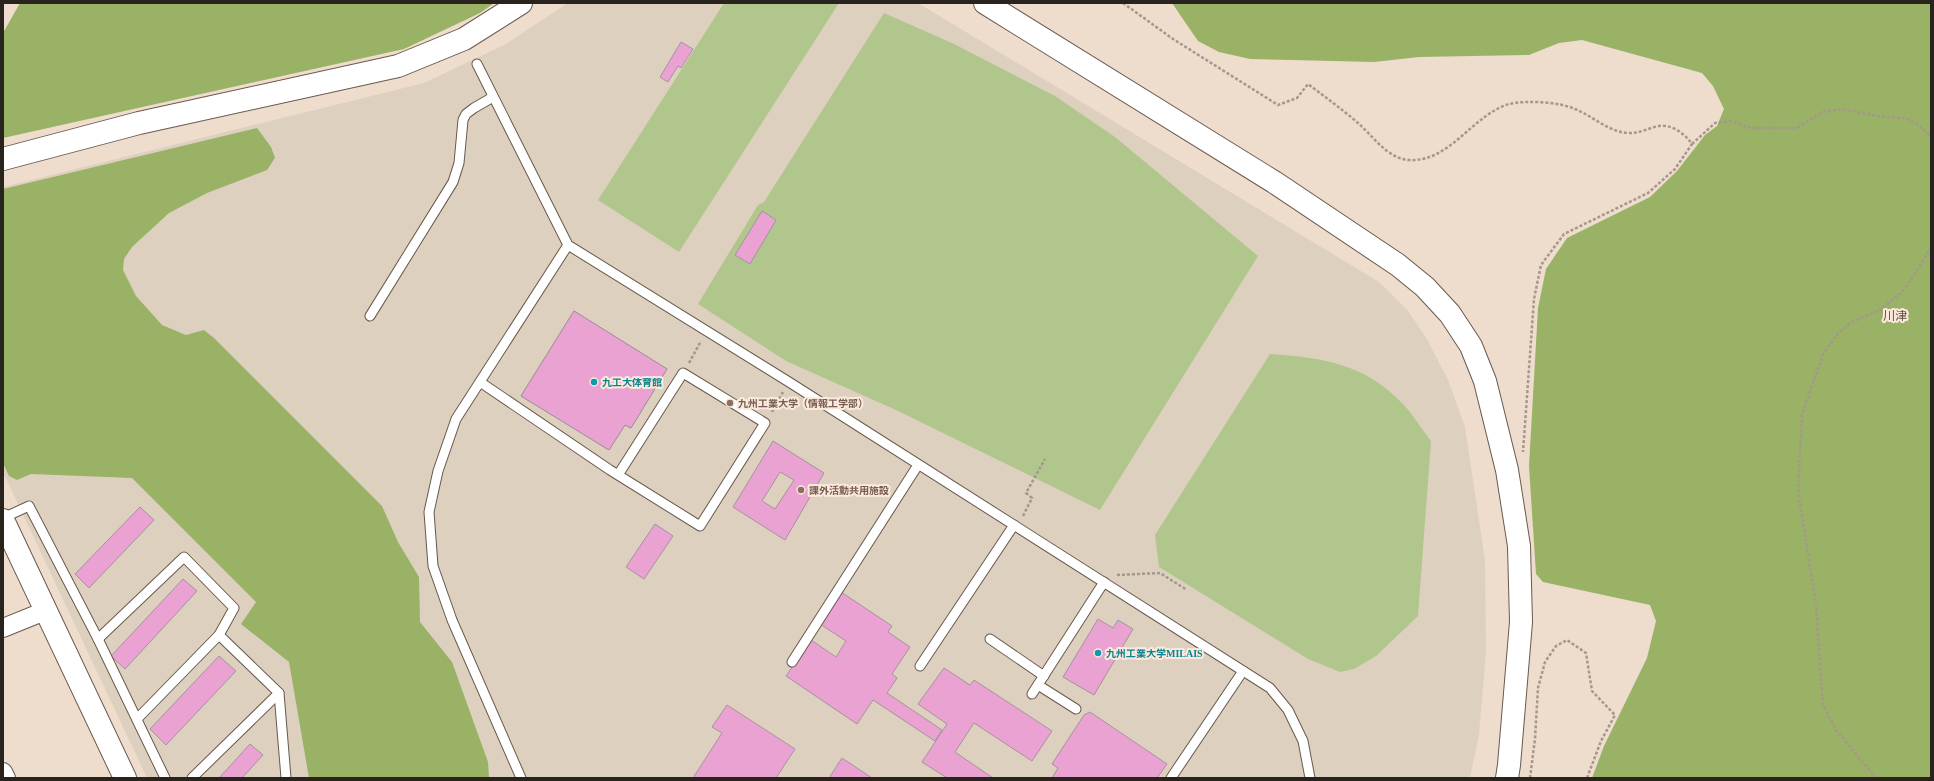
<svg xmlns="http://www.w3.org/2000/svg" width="1934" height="781" viewBox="0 0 1934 781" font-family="'Times New Roman','Noto Sans JP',serif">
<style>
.education{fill:#ded0be}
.green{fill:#b1c68c}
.forest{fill:#99b266}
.building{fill:#eaa2d3;stroke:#a5929e;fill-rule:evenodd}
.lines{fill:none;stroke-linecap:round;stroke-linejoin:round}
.service-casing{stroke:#68594c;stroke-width:11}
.minor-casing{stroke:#68594c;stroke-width:20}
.tertiary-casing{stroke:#68594c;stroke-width:24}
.path{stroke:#a5978c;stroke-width:2.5;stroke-dasharray:3 2;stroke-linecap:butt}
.service{stroke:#fff;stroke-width:9}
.minor{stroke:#fff;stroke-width:18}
.tertiary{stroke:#fff;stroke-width:22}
.culture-dot{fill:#0f9aa8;stroke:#fbe9db;stroke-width:1.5}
.education-dot{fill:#8d6e63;stroke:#fbe9db;stroke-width:1.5}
.labels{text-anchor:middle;stroke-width:4;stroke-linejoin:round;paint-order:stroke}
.culture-label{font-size:10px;font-weight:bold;fill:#0d838f;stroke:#fbe9db;text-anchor:start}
.education-label{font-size:10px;font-weight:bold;fill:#785e54;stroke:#fbe9db;text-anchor:start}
.quarter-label{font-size:12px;fill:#5d4f42;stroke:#fbe9db}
</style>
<rect width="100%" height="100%" fill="#eedccd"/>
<path class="education" d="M568 3H918L1379 282 1408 311 1428 341 1448 380 1465 427 1485 561 1486 650 1479 734 1470 778H147L3 472V187L424 83 504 45Z"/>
<g class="green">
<path d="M724 3H839L679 252 598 200Z"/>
<path d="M884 13 954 44 1055 96 1115 137 1258 256 1100 510 896 410 786 361 698 304 758 205 764 202Z"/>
<path d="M1270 354C1323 358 1364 363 1403 404 1413 415 1422 429 1431 441L1418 616 1376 656 1354 669 1340 672 1308 659 1159 567 1155 535Z"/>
</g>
<g class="forest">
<path d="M20 3H494L480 13 404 49 3 138V33Z"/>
<path d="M1172 3H1931V778H1592L1604 746 1647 658 1656 621 1650 605 1543 582 1536 574 1529 466 1538 308 1546 269 1567 238 1650 197 1677 171 1705 135 1717 126 1724 109 1713 86 1702 73 1582 40 1559 43 1529 55 1419 57 1374 62 1250 59 1219 52 1198 41Z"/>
<path d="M257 128 271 147 275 158 267 170 207 193 169 213 132 247 124 259 123 270 136 296 162 325 186 335 204 330 214 338 382 506 398 542 419 577 420 622 452 662 488 762 489 778H309L289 662 241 624 256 602 132 478 31 474 17 480 9 476 3 463V189Z"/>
</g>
<g class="building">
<path d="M681 42 693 49 681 68 678 66 668 82 660 77Z"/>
<path d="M762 211 776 220 750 264 735 255Z"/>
<path d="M574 311 667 369 631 428 625 425 609 450 521 396Z"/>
<path d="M574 311 667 369 631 428 625 425 609 450 521 396Z"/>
<path d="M773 441 824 473 785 540 733 507ZM780 472 794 480 775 509 762 501Z"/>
<path d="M140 507 154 520 89 588 75 574Z"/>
<path d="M655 524 673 536 644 579 626 567Z"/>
<path d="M183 579 197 591 125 669 111 656Z"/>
<path d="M841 592 892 626 888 632 910 647 892 674 897 678 887 693 942 730 935 741 873 700 857 724 786 676 811 640 836 657 846 641 820 624Z"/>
<path d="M1098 619 1113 628 1118 620 1133 629 1094 695 1063 677Z"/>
<path d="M219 656 236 671 166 745 150 729Z"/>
<path d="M944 668 970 685 974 680 1052 731 1032 761 974 723 955 752 993 778H947L922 762 947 724 918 704Z"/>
<path d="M727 705 795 749 776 778H693L722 733 712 727Z"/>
<path d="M1090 712 1167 764 1157 778H1052L1058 768 1052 764 1084 715Z"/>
<path d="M250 744 263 755 242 778H219Z"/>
<path d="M842 758 872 778H829Z"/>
</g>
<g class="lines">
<g class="service-casing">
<g id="service">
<path d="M477 64 568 245 789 382 1270 688 1288 710 1303 741 1310 778"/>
<path d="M370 316 453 182 459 163 463 120 466 114 474 108 493 97"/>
<path d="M480 382 610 470 700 526 765 423 683 373 618 475"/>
<path d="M3 518 29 506 98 639 165 778"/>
<path d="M98 639 184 557 234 608 219 635 279 693 286 778"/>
<path d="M990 639 1044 676"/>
<path d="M792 662 918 465"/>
<path d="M920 666 1014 525"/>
<path d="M1038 685 1076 709"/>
<path d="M1032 694 1104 582"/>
<path d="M137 719 219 635"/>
<path d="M192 778 279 693"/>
<path d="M521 778 452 620 433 566 429 512 438 471 456 419 568 245"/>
<path d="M1171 778 1243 671"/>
</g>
</g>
<g class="minor-casing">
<g id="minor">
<path d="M3 628 45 611"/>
<path d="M3 772 6 778"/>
</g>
</g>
<g class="tertiary-casing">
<g id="tertiary">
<path d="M985 3 1274 182 1398 265 1425 287 1450 314 1471 346 1485 381 1507 470 1519 546 1521 622 1509 765 1507 778"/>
<path d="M3 159 139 123 398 66 464 39 521 3"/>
<path d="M3 520 125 778"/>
</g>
</g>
<g class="path">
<path d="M1123 3 1173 39 1278 105 1297 98 1308 84C1325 97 1342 109 1358 123 1373 136 1387 158 1408 160 1450 163 1472 115 1509 104 1526 100 1560 102 1575 109 1593 116 1607 131 1627 133 1639 134 1648 128 1659 126 1672 124 1685 134 1692 144L1675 169 1648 193 1564 234 1541 265 1534 299 1523 452"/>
<path d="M1692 144 1715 123 1732 121 1750 128H1797L1823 112 1842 109 1878 116 1905 118 1917 124 1931 136"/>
<path d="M689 363 701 341"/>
<path d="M772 412 783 392"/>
<path d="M1023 516 1032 498 1026 493 1045 459"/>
<path d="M1117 575 1160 573 1187 590"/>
<path d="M1530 778 1535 739 1538 688 1545 662 1556 646 1567 640 1586 653 1592 691 1615 715 1601 741 1587 778"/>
<path d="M1876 778 1836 730 1823 705 1816 605 1798 490 1802 415 1823 354 1839 332 1854 321 1880 310 1904 290 1931 248"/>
</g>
<use href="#service" class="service"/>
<use href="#minor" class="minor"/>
<use href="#tertiary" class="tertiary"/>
</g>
<g class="culture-dot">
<circle cx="594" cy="382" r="4"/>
<circle cx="1098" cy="653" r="4"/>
</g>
<g class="education-dot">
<circle cx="730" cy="403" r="4"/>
<circle cx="801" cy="490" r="4"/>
</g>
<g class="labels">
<g class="culture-label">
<text x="602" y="386">九工大体育館</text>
<text x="1106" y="657">九州工業大学MILAIS</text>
</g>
<g class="education-label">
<text x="738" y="407">九州工業大学（情報工学部）</text>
<text x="809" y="494">課外活動共用施設</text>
</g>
<g class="quarter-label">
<text x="1895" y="320">川津</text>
</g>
</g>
<rect width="1934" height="781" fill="none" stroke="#29231d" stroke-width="8"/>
</svg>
